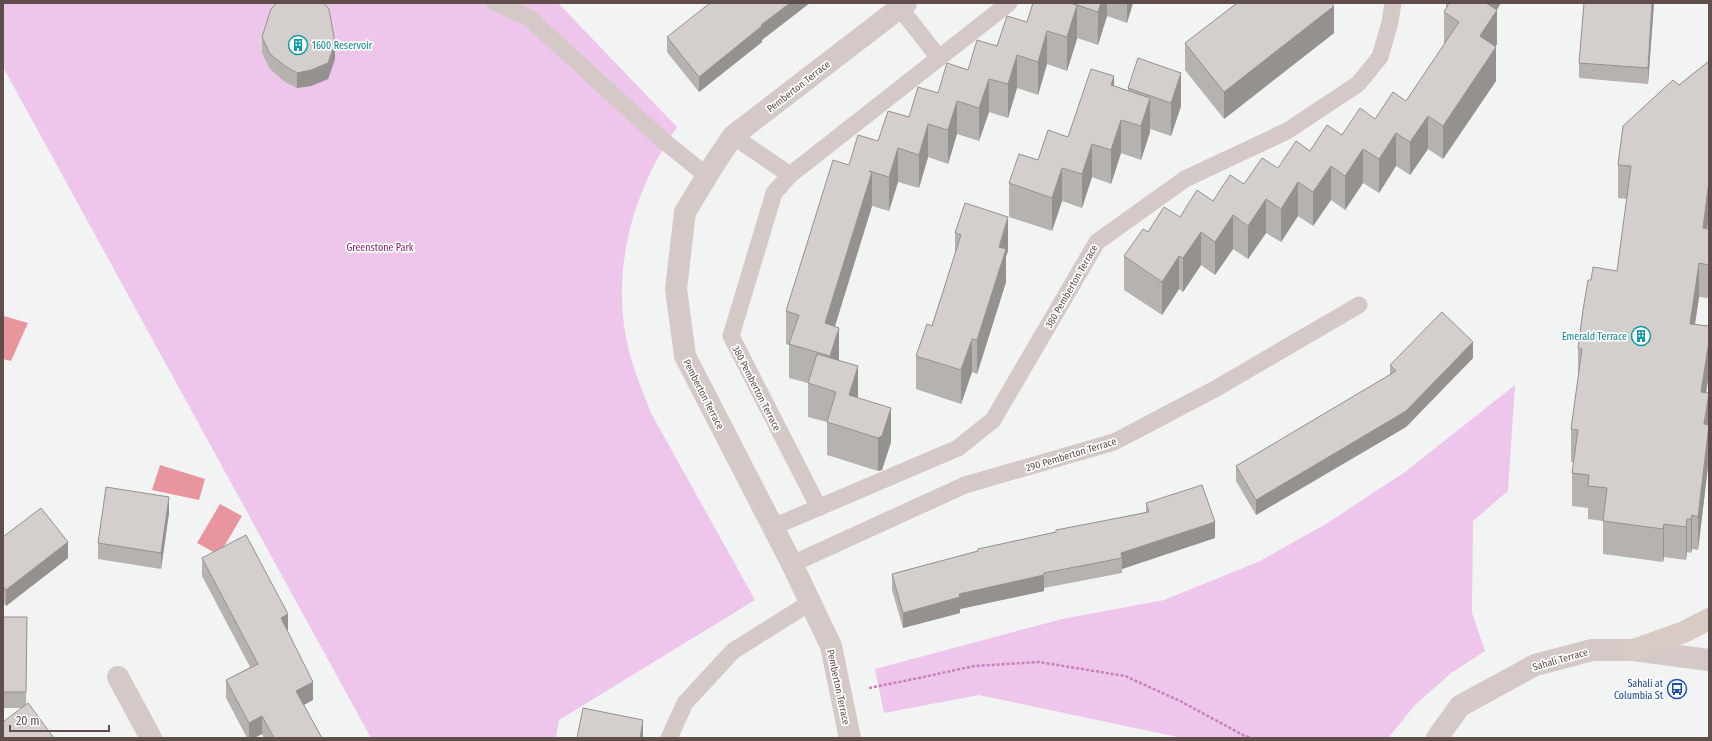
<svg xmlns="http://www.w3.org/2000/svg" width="1712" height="741" viewBox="0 0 1712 741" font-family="'Fira Sans Condensed',sans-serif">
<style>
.green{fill:#eec5eb}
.water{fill:#e8959e}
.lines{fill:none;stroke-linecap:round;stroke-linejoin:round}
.path{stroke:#ca7ebc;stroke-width:2.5;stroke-dasharray:3 2;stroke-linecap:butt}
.service{stroke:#d5c9c7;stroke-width:17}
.minor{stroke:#d5c9c7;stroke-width:22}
.secondary{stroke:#d9cac6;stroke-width:22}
.wall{fill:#b6b2af}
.shaded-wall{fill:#94918f}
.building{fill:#d4cfcc;stroke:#94918f}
.labels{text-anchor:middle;stroke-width:3.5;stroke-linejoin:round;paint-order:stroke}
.culture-label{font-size:10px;fill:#0d838f;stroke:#fff;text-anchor:start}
.street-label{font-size:10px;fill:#5f4e4b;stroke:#fff}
.park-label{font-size:10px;fill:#7d1e6c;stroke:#fff}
.transit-label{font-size:10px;fill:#164399;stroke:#fff;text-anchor:end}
</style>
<rect width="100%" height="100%" fill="#f2f4f4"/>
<g class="green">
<path d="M3 3H558L677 127C629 197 607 282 633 365 638 381 645 397 651 413L755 600 559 720 556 738H371L3 67Z"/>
<path d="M1515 385 1508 491 1473 521 1472 613 1485 651 1451 673 1415 705 1388 738H1182L979 695 884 713 875 669 1062 619 1164 600 1258 562 1326 524 1405 472Z"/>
</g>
<g class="water">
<path d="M4 316 28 323 11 361 3 359Z"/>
<path d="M160 465 205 479 199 500 152 490Z"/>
<path d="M220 504 242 516 219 555 197 543Z"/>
</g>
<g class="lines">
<path class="path" d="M869 688 919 678 974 666 1039 662 1125 676 1180 701 1243 735 1251 738"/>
<g class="service">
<path d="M495 3 528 17 659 137 707 176"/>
<path d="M900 8 939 58"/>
<path d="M733 136 790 175"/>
<path d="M819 508 731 336 774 193 790 175 1009 3"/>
<path d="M773 527 958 448 993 420 1097 242 1185 179 1287 131 1358 84 1380 57 1390 22 1393 3"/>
<path d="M792 564 965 485 1114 442 1215 389 1359 305"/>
<path d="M669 738 685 703 733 651 811 602"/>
</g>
<g class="minor">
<path d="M118 677 151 738"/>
<path d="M850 738 831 646 792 564 685 356 676 289 685 212 716 161 733 136 906 3"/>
<path d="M1437 738 1460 706 1535 665 1592 650H1633L1709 660"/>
</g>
<path class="secondary" d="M1633 650 1684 632 1709 619"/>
</g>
<g class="wall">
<path d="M1033 3H1133L1127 23 1107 16 1098 45 1077 38 1067 71 1047 64 1038 95 1017 88 1008 118 989 112 979 141 957 134 948 164 928 157 919 188 898 182 889 211 872 206 835 326 839 360 858 398 891 442 882 470 878 471 827 455V422L808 417V383L789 378V345L786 344V311L849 165 1027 22Z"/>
<path d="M1446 3H1501L1497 10V44L1495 47 1496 81 1443 159 1428 149 1410 175 1396 166 1379 193 1363 183 1345 210 1331 200 1313 226 1298 216 1281 242 1266 233 1248 259 1233 249 1215 275 1201 265 1183 292 1179 289 1162 315 1124 290V256L1148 232 1180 217 1278 168 1375 119 1406 101 1444 45V12L1446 9Z"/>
<path d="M1654 3 1648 84 1579 78V63Z"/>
<path d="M1334 33 1224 119 1185 70V43Z"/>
<path d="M262 37 335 59 328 79 311 86 297 88 285 82 270 69 262 53Z"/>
<path d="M667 37 762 40V42L699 92 667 52Z"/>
<path d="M1709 61V215L1707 229H1709V298L1699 297 1695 324 1709 326V374L1706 393H1709V458L1698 550 1692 549 1691 553 1687 552 1686 560 1664 557 1663 562 1603 554V521L1588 519V508L1572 506V473L1574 463 1571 462V429L1578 381V348L1591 280 1617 271 1627 199 1618 198V165L1679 85Z"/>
<path d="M1114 86 1128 91V88L1181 106 1171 136 1150 129V132L1141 160 1121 153 1111 184 1092 177 1082 208 1062 201 1052 231 1009 217V183L1068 137Z"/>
<path d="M955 233 1008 251 1006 256V282L977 374 972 372 961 404 916 389V356L932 326 955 254Z"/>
<path d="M1473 358 1406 427 1256 515 1236 481V466L1390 375V365Z"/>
<path d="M1146 503 1215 538 1122 569V573L1044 588V591L960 609V613L903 628 892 590V574L978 551V549L1146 512Z"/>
<path d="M169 513 161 569 98 559V543Z"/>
<path d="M3 537 68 558 6 606 3 602Z"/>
<path d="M202 558 288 633 313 700 304 705 322 738H264L262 734 254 738H247L226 698V680L250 667 202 576Z"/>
<path d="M3 617H27L26 705 22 708H3Z"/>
</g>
<g class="shaded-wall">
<path d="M790 3H810L762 40V42L699 92V77L761 25Z"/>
<path d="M1101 3H1107V16L1098 45V12Z"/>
<path d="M1127 3H1133L1127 23Z"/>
<path d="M1481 3H1501L1481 33Z"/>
<path d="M1652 3H1654L1648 84V68Z"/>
<path d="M1077 5V39L1067 71V37Z"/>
<path d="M1334 6V33L1224 119V92Z"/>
<path d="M1497 10V44L1480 70V36Z"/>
<path d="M1047 31V64L1038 95V62Z"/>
<path d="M335 43V59L328 79 311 86 297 88V73Z"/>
<path d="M1496 47V81L1443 159V126Z"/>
<path d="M1017 55V88L1008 118V84Z"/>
<path d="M1181 73V106L1171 136V103Z"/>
<path d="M1114 76V110L1111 85Z"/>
<path d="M989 79V112L979 141V108Z"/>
<path d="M1150 98V132L1141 160V126Z"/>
<path d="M957 101V134L948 164V130Z"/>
<path d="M1428 116V149L1410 175V142Z"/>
<path d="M1121 120V153L1111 184V150Z"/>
<path d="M928 124V157L919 188V155Z"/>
<path d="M1396 133V166L1379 193V159Z"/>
<path d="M1092 144V177L1082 208V174Z"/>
<path d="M898 148V182L889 211V177Z"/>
<path d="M1363 149V183L1345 210V176Z"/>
<path d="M1331 166V200L1313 226V192Z"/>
<path d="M1062 168V201L1052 231V198Z"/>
<path d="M872 172V206L826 355 825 323Z"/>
<path d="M1709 181V215L1703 262V228Z"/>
<path d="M1298 182V216L1281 242V209Z"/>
<path d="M1266 199V233L1248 259V226Z"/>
<path d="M1233 215V249L1215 275V242Z"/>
<path d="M1008 217V251L1006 256V282L977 374V340L999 247Z"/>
<path d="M1201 232V265L1183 292V258Z"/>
<path d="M1179 256V289L1162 315V282Z"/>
<path d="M1699 263V297L1690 357V324Z"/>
<path d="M839 328V361L830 390V356Z"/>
<path d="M972 339V372L961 404V370Z"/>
<path d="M1709 341V374L1701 425V392Z"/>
<path d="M1473 342V358L1406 427 1256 515V500Z"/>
<path d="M858 366V400L849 395Z"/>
<path d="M1709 393V458L1698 550V517L1704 424Z"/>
<path d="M891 408V442L882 470 878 471V438Z"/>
<path d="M169 497V513L161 569V553Z"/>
<path d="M1692 515V549L1691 553V519Z"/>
<path d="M1687 519V552L1686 560V527Z"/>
<path d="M1215 522V538L1122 569V558L1121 553Z"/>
<path d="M1664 524V557L1663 562V529Z"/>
<path d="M68 542V558L6 606V590Z"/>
<path d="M1044 575V591L960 609V613L903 628V613L959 594Z"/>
<path d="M288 614V632L281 618Z"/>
<path d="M313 682V700L296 709V691Z"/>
<path d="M262 716V734L254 738H249V723Z"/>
<path d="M643 720V738H640Z"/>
</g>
<g class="building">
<path d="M277 3H324L329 9 335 43 328 63 311 70 297 73 285 66 270 54 262 37 271 9Z"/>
<path d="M710 3H790L761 25 762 26 699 77 667 37Z"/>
<path d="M1033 3H1070L1077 5 1067 37 1047 31 1038 62 1017 55 1008 84 989 79 979 108 957 101 948 130 928 124 919 155 898 148 889 177 869 171 872 172 825 323 839 328 830 356 789 344 799 315 786 311 833 160 849 165 858 135 878 141 888 111 909 117 918 87 938 93 947 63 968 70 977 40 997 46 1007 16 1027 22Z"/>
<path d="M1071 3H1101L1098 12Z"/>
<path d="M1237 3H1331L1334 6 1224 92 1185 43Z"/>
<path d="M1449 3H1486L1497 10 1480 36 1496 47 1443 126 1428 116 1410 142 1396 133 1379 159 1363 149 1345 176 1331 166 1313 192 1298 182 1281 209 1266 199 1248 226 1233 215 1215 242 1201 232 1183 258 1179 256 1162 282 1124 256 1143 229 1148 232 1164 207 1180 217 1197 190 1213 201 1230 175 1244 184 1262 158 1278 168 1296 141 1310 151 1327 125 1342 135 1360 108 1375 119 1393 92 1406 101 1459 22 1444 12Z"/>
<path d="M1584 3H1652L1648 68 1579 63Z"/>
<path d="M1138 58 1181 73 1171 103 1128 88Z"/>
<path d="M1709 61V181L1703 228 1709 229V265L1699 263 1690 324 1709 326V341L1701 392 1709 393 1704 424 1709 425 1698 517 1692 515 1691 519H1687L1686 527 1664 524 1663 529 1603 521 1607 488 1588 486 1589 475 1572 473 1578 430 1571 429 1582 349 1578 348 1583 310 1588 280H1591L1593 267 1617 271 1631 166 1618 165 1623 126 1673 80 1679 85Z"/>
<path d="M1091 69 1114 76 1111 85 1150 98 1141 126 1121 120 1111 150 1092 144 1082 174 1062 168 1052 198 1009 183 1019 154 1038 160 1048 130 1068 137Z"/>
<path d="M965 203 1008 217 999 247 1006 249 977 340 972 339 961 370 916 356 927 324 932 326 961 235 955 233Z"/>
<path d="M1442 312 1473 342 1406 411 1256 500 1236 466 1396 371 1390 365Z"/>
<path d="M817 354 858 366 849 395 891 408 882 436 878 438 827 422 836 392 808 383Z"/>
<path d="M1202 485 1215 522 1121 553 1122 558 1044 573V575L959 594 960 597 903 613 892 574 978 551V549L1056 532V530L1149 512 1146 503Z"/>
<path d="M106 487 169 497 161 553 98 543Z"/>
<path d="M41 508 68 542 6 590 3 586V537Z"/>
<path d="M246 535 288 614 281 618 313 682 296 691 322 738H274L262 716 249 723 226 680 258 664 202 558Z"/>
<path d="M3 617H27L26 692H3Z"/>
<path d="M28 703 54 738H3V722Z"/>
<path d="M583 708 643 720 640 738H577Z"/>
</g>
<defs>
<g id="building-ring" transform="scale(1)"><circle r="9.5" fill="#fff" stroke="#0f9aa8" stroke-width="1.5"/><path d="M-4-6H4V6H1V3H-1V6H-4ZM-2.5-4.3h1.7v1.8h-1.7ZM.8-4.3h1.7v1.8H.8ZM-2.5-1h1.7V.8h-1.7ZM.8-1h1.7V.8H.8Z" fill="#0f9aa8"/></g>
<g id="bus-ring" transform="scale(1)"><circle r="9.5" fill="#fff" stroke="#1a4fb4" stroke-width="1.5"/><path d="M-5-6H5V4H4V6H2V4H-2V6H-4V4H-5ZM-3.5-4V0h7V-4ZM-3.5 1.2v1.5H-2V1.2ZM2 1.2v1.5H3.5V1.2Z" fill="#1a4fb4"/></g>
</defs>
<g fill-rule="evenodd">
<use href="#building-ring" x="298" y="45"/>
<use href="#building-ring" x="1641" y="336"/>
<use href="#bus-ring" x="1677" y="689"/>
</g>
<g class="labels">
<g class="culture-label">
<text x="312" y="49">1600 Reservoir</text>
<text x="1627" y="340" text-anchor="end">Emerald Terrace</text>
</g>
<g class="street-label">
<text transform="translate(798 86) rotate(-38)" y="4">Pemberton Terrace</text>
<text transform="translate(1071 286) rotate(-60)" y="4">380 Pemberton Terrace</text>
<text transform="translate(757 388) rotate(63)" y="4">380 Pemberton Terrace</text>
<text transform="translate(704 394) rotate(63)" y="4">Pemberton Terrace</text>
<text transform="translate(1071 454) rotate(-17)" y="4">290 Pemberton Terrace</text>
<text transform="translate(1560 659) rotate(-16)" y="4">Sahali Terrace</text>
<text transform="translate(839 687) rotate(78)" y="4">Pemberton Terrace</text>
</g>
<g class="park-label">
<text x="380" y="251">Greenstone Park</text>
</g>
<g class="transit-label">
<text x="1663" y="687">Sahali at<tspan x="1663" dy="12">Columbia St</tspan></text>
</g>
</g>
<rect width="1712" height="741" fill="none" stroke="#5f4e4b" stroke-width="8"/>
<path d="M10 725v6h99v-6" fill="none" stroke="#5f4e4b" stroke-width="2"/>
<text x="16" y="725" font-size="12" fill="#5f4e4b" stroke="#ffffff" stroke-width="3" paint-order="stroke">20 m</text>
</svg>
